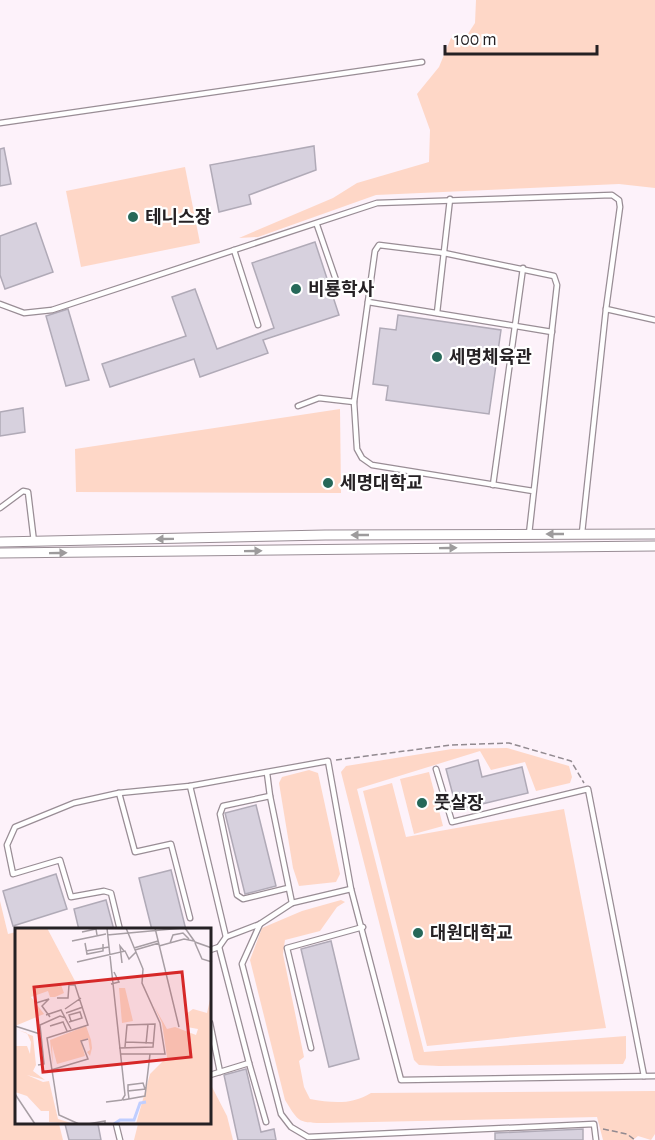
<svg xmlns="http://www.w3.org/2000/svg" width="655" height="1140" viewBox="0 0 655 1140" font-family="'Alegreya Sans','Noto Sans KR',sans-serif">
<style>
.green{fill:#fed7c7}
.building{fill:#d7d1de;stroke:#b0aab7;stroke-width:1.5}
.lines{fill:none;stroke-linecap:round;stroke-linejoin:round}
.lane-casing{stroke:#998d95;stroke-width:7}
.street-casing{stroke:#998d95;stroke-width:11}
.path{stroke:#928a90;stroke-width:1.5;stroke-dasharray:6 3;stroke-linecap:butt}
.lane{stroke:#fff;stroke-width:4.5}
.street{stroke:#fff;stroke-width:9}
.oneway{fill:#9d9b9c}
.poi-dot{fill:#266859;stroke:#fff;stroke-width:2}
.labels{text-anchor:middle;stroke-width:4.5;stroke-linejoin:round;paint-order:stroke}
.poi-label{font-size:18px;font-weight:bold;fill:#252124;stroke:#fff;text-anchor:start}
.inset-river{fill:none;stroke:#c0ceff;stroke-width:3}
.inset-road{fill:none;stroke:#a79ea4;stroke-width:1.5}
.view{fill:#d62828;fill-opacity:0.15;stroke:#d62828;stroke-width:3}
.inset-edge{fill:none;stroke:#252124;stroke-width:3}
</style>
<rect width="100%" height="100%" fill="#fdf2fa"/>
<g class="green">
<path d="M476 0H655V188L619 184 376 195 258 237 239 238 333 198 357 183 429 162 430 130 417 94 439 67 451 38 464 40 475 23Z"/>
<path d="M185 167 200 243 81 267 66 191Z"/>
<path d="M340 409 341 493 76 492 75 449Z"/>
<path d="M507 748 569 766 572 777 570 783 536 791 525 762 491 770 480 751 357 789 424 1052 626 1036V1058L623 1064 439 1066 419 1065 414 1060 341 772 346 766 452 749Z"/>
<path d="M309 770 318 773 340 874 336 882 299 886 293 868 279 783 282 777Z"/>
<path d="M429 772 443 826 414 834 400 779Z"/>
<path d="M392 783 406 837 564 809 606 1028 427 1046 363 791Z"/>
<path d="M341 900 345 902 337 907 320 931 285 940 283 954 304 1057 299 1061 304 1087 310 1099C332 1103 352 1105 371 1093L655 1091V1134L651 1140 638 1136 633 1140H603L597 1117 326 1123C299 1123 299 1123 285 1100L250 960 262 928 302 911Z"/>
<path d="M0 901 8 934 16 932V1124H59L63 1140H0Z"/>
<path d="M212 1087 227 1116 233 1140H134L138 1124H210V1088Z"/>
</g>
<g class="building">
<path d="M314 146 316 170 249 195 251 204 219 212 210 165Z"/>
<path d="M4 148 11 184 0 186V149Z"/>
<path d="M36 223 53 272 5 289 0 275V236Z"/>
<path d="M315 242 339 315 263 340 268 353 200 377 194 359 110 387 102 364 186 336 172 297 195 289 217 349 274 328 252 263Z"/>
<path d="M68 309 89 380 66 386 46 316Z"/>
<path d="M398 315 501 330 489 414 386 400 388 386 373 384 380 328 396 330Z"/>
<path d="M23 408 25 432 0 436V412Z"/>
<path d="M478 760 482 777 522 767 528 793 457 810 446 769Z"/>
<path d="M256 805 276 886 245 894 225 813Z"/>
<path d="M171 870 186 930H152L139 878Z"/>
<path d="M56 874 67 909 13 926 3 891Z"/>
<path d="M106 900 114 930H79L74 909Z"/>
<path d="M331 941 359 1059 329 1067 301 949Z"/>
<path d="M246 1069 261 1132 274 1129 276 1140H238L224 1075Z"/>
<path d="M65 1124H98L101 1140H69Z"/>
<path d="M583 1129V1140H495V1133Z"/>
</g>
<g class="lines">
<g class="lane-casing">
<g id="lane">
<path d="M0 123 422 62"/>
<path d="M317 225 337 283"/>
<path d="M234 250 258 325"/>
<path d="M368 302 552 332"/>
<path d="M0 304 24 313 52 310 377 203 612 195 619 200 620 207 606 309 655 320"/>
<path d="M437 313 450 199"/>
<path d="M298 406 319 398 354 402"/>
<path d="M493 485 523 268"/>
<path d="M0 508 23 491 28 492 34 542"/>
<path d="M582 533 606 309"/>
<path d="M529 534 557 285 554 276 444 253 379 245 375 251 354 402 357 449 362 458 372 465 533 491"/>
<path d="M436 769 452 822 588 789 644 1076"/>
<path d="M267 773 270 796"/>
<path d="M190 786 226 937"/>
<path d="M119 793 135 852 171 844 190 918"/>
<path d="M288 888 243 899 237 895 220 814 223 806 270 796 292 903"/>
<path d="M260 924 242 964 281 1114 291 1127 308 1137 594 1124 596 1140"/>
<path d="M120 930 111 893 104 891 71 897 60 860 13 874 7 845 15 827 74 803 119 793 190 786 328 761 351 889 401 1080 655 1076"/>
<path d="M210 950 219 947 226 937 260 924 292 903 351 889"/>
<path d="M210 1023 220 1072"/>
<path d="M311 1048 287 948 363 927"/>
<path d="M249 1063 266 1122"/>
<path d="M210 1075 249 1063 219 947"/>
<path d="M116 1124 120 1140"/>
</g>
</g>
<g class="street-casing">
<g id="street">
<path d="M0 542 325 535 655 534"/>
<path d="M0 553 655 546"/>
</g>
</g>
<g class="path">
<path d="M336 760 451 745 509 743 571 761 584 783"/>
<path d="M603 1129 627 1134 635 1140"/>
</g>
<use href="#lane" class="lane"/>
<use href="#street" class="street"/>
</g>
<defs><path id="oneway-solid" d="M-6-.8H1V-3.2L6.5 0L1 3.2V.8H-6Z" transform="scale(1.5)"/></defs>
<g class="oneway">
<use href="#oneway-solid" transform="translate(555 534) rotate(180)"/>
<use href="#oneway-solid" transform="translate(360 535) rotate(180)"/>
<use href="#oneway-solid" transform="translate(165 539) rotate(179)"/>
<use href="#oneway-solid" transform="translate(448 548) rotate(-1)"/>
<use href="#oneway-solid" transform="translate(253 551) rotate(-1)"/>
<use href="#oneway-solid" transform="translate(58 553) rotate(-1)"/>
</g>
<g class="poi-dot">
<circle cx="133" cy="217" r="6"/>
<circle cx="296" cy="289" r="6"/>
<circle cx="437" cy="357" r="6"/>
<circle cx="328" cy="483" r="6"/>
<circle cx="422" cy="803" r="6"/>
<circle cx="418" cy="933" r="6"/>
</g>
<g class="labels">
<g class="poi-label">
<text x="145" y="223">테니스장</text>
<text x="308" y="295">비룡학사</text>
<text x="449" y="363">세명체육관</text>
<text x="340" y="489">세명대학교</text>
<text x="434" y="809">풋살장</text>
<text x="430" y="939">대원대학교</text>
</g>
</g>
<g transform="translate(15 928)">
<rect width="196" height="196" fill="#fdf2fa"/>
<path d="M0 0H32L60 53 46 57 49 65 40 69H35L33 63 16 69 29 86 0 98ZM104 60H110L118 93 107 95ZM196 67V196H121L135 146 152 129 147 95 139 78 152 101 160 99 181 107 183 101 172 99 171 86 178 81 192 85ZM71 98 76 112 77 120 75 128 72 124 75 122 73 110 66 113 70 128 42 136 37 117 38 139 35 112ZM3 102 18 108 21 137 18 143 30 152 12 147 28 154 34 153 43 191 59 196 34 194V183H26L12 168 0 164V118H12L15 126 16 114 12 105Z" fill="#fed7c7"/>
<path class="inset-river" d="M99 196 105 192H119L125 175 131 174"/>
<path class="inset-road" d="M140 0 164 99M170 0 180 14 197 20M67 4 81 1 82 7M92 7 168 0M57 13 91 6M70 15 72 26 88 23V16M155 15 158 7 168 5 174 11M180 15 187 31 197 34M144 18 169 11 179 13M119 20 143 13M120 22 144 15M71 23 94 19M62 34 110 23 114 31 121 24M107 35 105 18 109 23M96 56 104 54 99 44M42 70H53L54 57H60L73 97 32 110 44 187 64 196M21 75 34 71 27 78 35 89M50 81 66 70M51 85 68 79M31 87 46 82 56 101M54 94 67 90 65 84 54 87 56 93M0 98 25 106M35 98 48 94 52 103M111 114 139 115M131 116 133 96M104 120 138 119 140 96 112 97 110 119M106 126H135M23 137 29 136 25 97 45 88 51 90M36 142 73 131 66 113 73 111M113 163V157L128 155 130 161M0 166 20 196M114 171 113 163 131 161M108 172 130 168 135 126H150L145 95 127 55 128 41 111 0M91 174 107 172 110 167 92 0M73 196 90 193V196"/>
<path class="view" d="M167 44 176 129 28 144 19 59Z"/>
<rect width="196" height="196" class="inset-edge"/>
</g>
<path d="M445 45v9h152v-9" fill="none" stroke="#252124" stroke-width="3"/>
<text x="454" y="45" font-size="18" fill="#252124" stroke="#ffffff" stroke-width="4.5" paint-order="stroke">100 m</text>
</svg>
